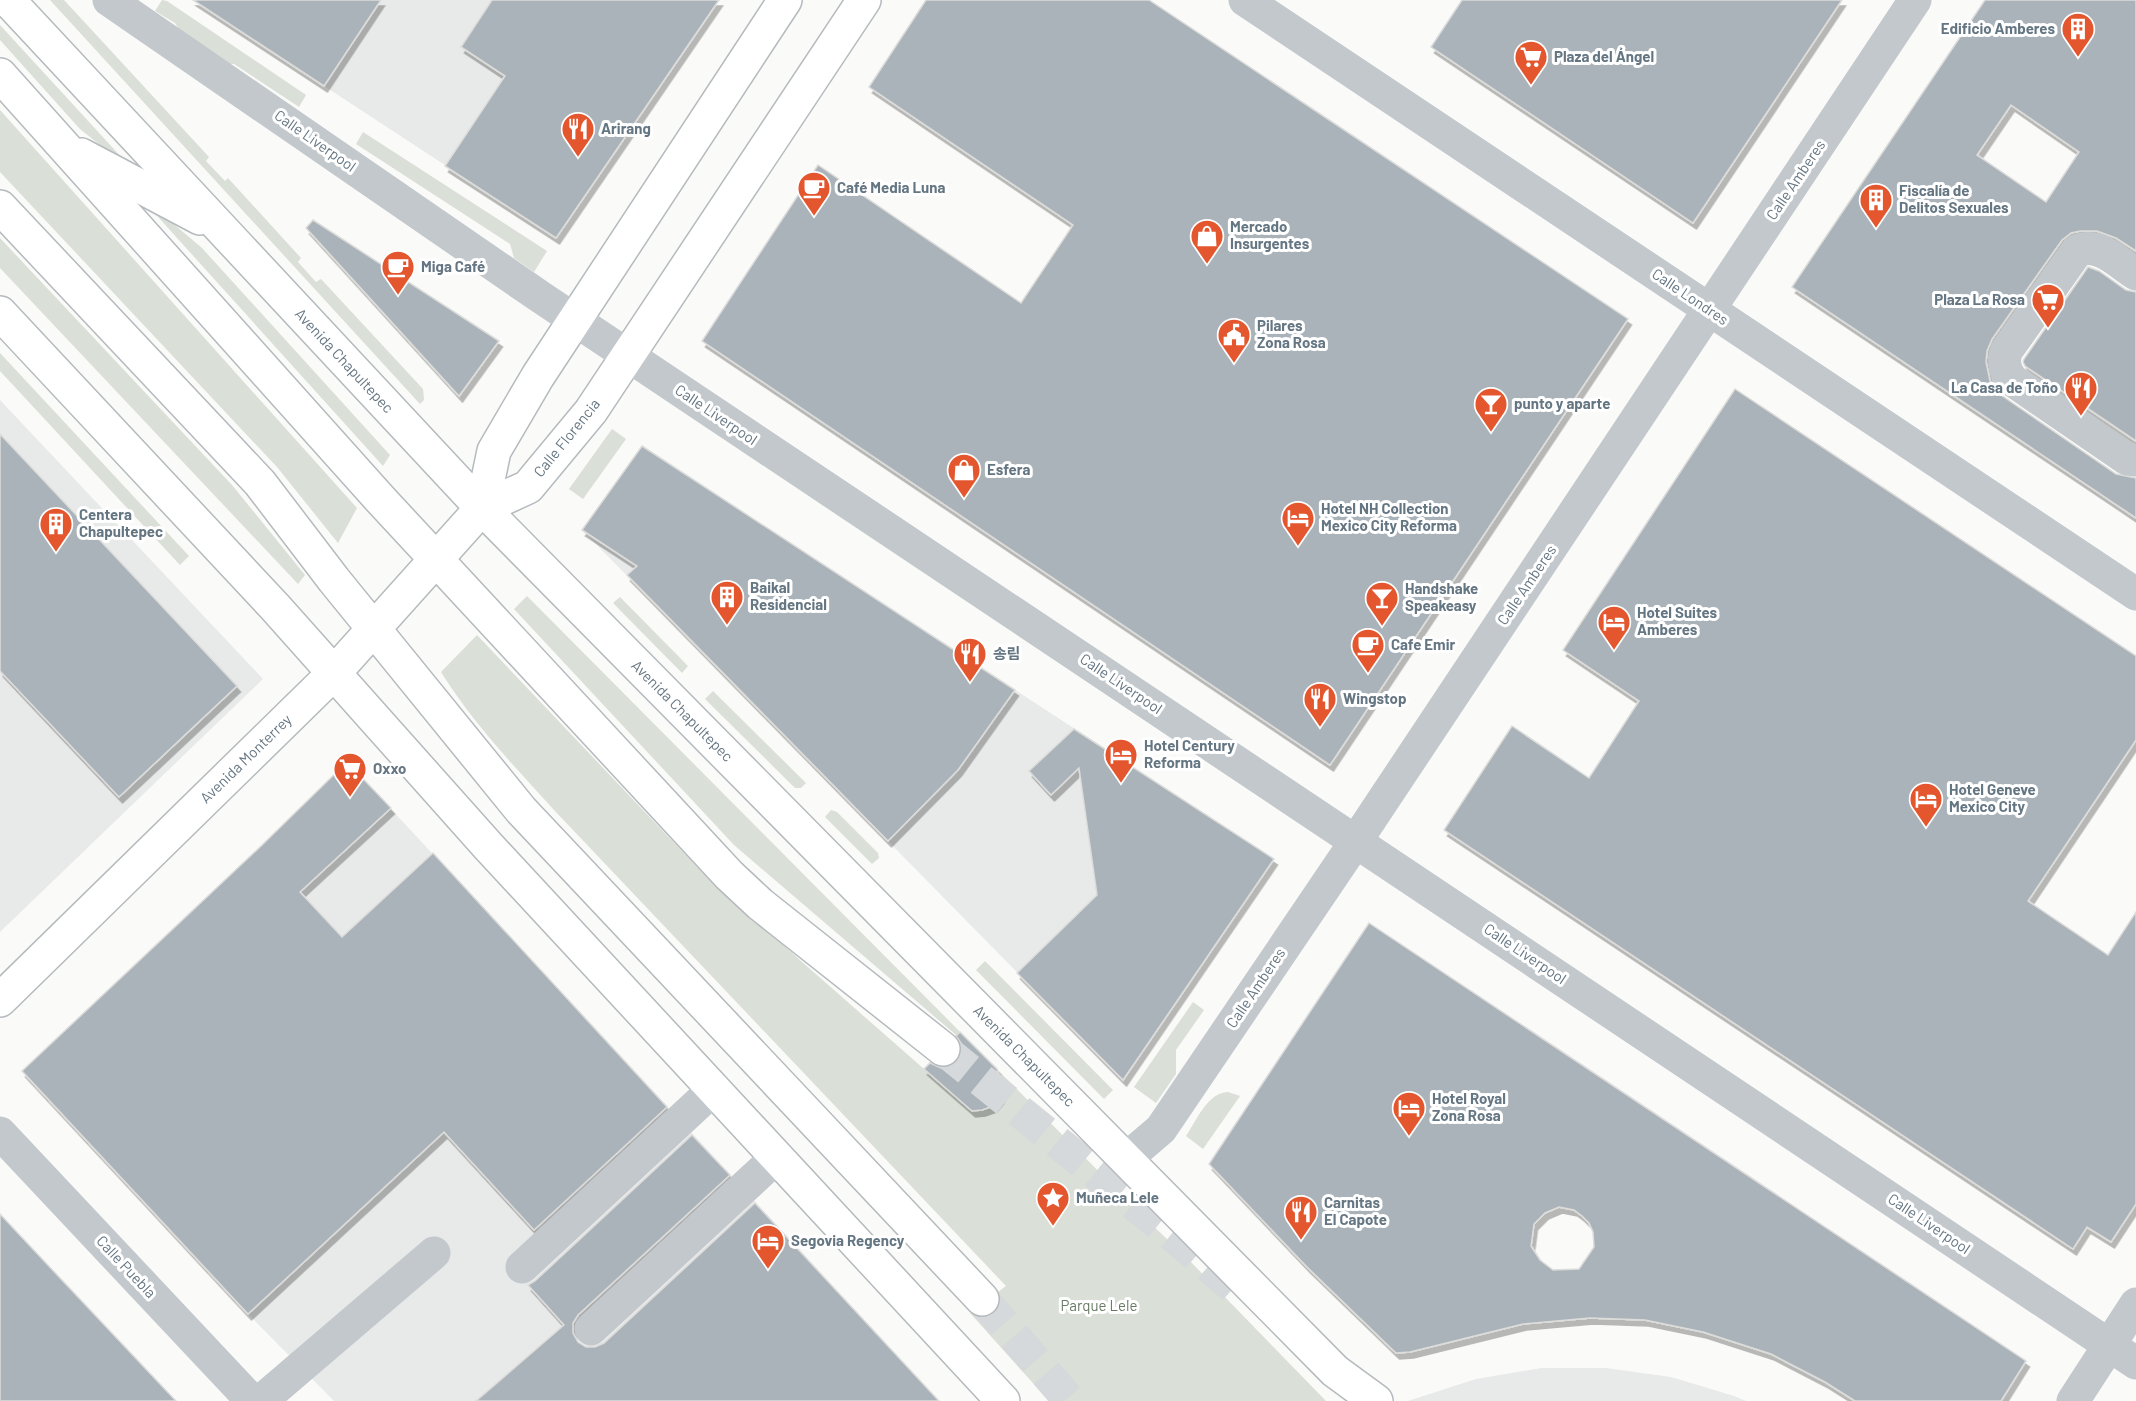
<svg xmlns="http://www.w3.org/2000/svg" width="2136" height="1401" viewBox="0 0 2136 1401" font-family="Barlow,'Noto Sans KR',sans-serif">
<style>
.built{fill:#e8e9e9}
.green{fill:#dadfd7}
.building{fill:#aab3b9;stroke:#dcdcda;stroke-width:1.5;fill-rule:evenodd;filter:url(#shadow)}
.lines{fill:none;stroke-linecap:round;stroke-linejoin:round}
.major-tunnel{stroke:#d5d9db;stroke-width:33;stroke-dasharray:33 16;stroke-linecap:butt}
.major-casing{stroke:#b5babe;stroke-width:36}
.minor{stroke:#c3c8cc;stroke-width:33}
.major{stroke:#fff;stroke-width:33}
.labels{text-anchor:middle;stroke-width:6;stroke-linejoin:round;paint-order:stroke}
.poi-label{font-size:15px;font-weight:bold;fill:#657683;stroke:#fff;text-anchor:start}
.street-label{font-size:15px;fill:#657683;stroke:#fff}
.park-label{font-size:15px;fill:#687a64;stroke:#fff}
</style>
<defs>
<filter id="shadow"><feDropShadow dx="3.5" dy="6" stdDeviation="0" flood-color="#0004"/></filter>
</defs>
<rect width="100%" height="100%" fill="#fafaf8"/>
<g class="built">
<path d="M193 0H718L556 238Z"/>
<path d="M0 400 263 679 0 932Z"/>
<path d="M642 446 1274 859 1123 1080 582 530Z"/>
<path d="M347 762 595 1028 939 1401 594 1354 564 1325 476 1401H334L248 1314 22 1071 259 848Z"/>
<path d="M1541 1368H1606L1671 1377 1734 1396 1746 1401H1408L1476 1379Z"/>
</g>
<g class="green">
<path d="M50 0H64L209 157 206 161 225 181 228 178 301 258 298 262 316 282 321 279 423 389 424 400 420 404Z"/>
<path d="M162 0 167 1 306 95 299 107 234 64H215L189 44 175 23 155 11Z"/>
<path d="M0 25 123 159 120 161 80 129 0 40Z"/>
<path d="M0 110 357 508 338 543 277 467 0 172Z"/>
<path d="M363 132 547 251 534 272 514 258 510 244 356 144Z"/>
<path d="M150 208 157 210 202 248 390 455 383 466Z"/>
<path d="M0 238 232 485 305 575 298 584 0 268Z"/>
<path d="M0 353 189 556 180 565 0 371Z"/>
<path d="M612 429 626 439 583 499 569 489Z"/>
<path d="M527 596 1149 1222 1187 1258 1326 1401H1049L970 1313 1006 1286 554 810C514 766 472 722 441 672L477 635 698 868 801 961 924 1069 956 1035 734 845 514 609Z"/>
<path d="M620 597 688 666 682 673 613 603Z"/>
<path d="M713 691 806 783 801 788H795L705 699Z"/>
<path d="M831 810 837 812 878 853 879 858 872 864 825 817Z"/>
<path d="M985 961 1113 1090 1104 1099 976 970Z"/>
<path d="M1193 1002 1204 1010 1176 1050V1074L1156 1103 1134 1087Z"/>
<path d="M1228 1092 1240 1096 1203 1149 1186 1136C1197 1120 1207 1093 1228 1092Z"/>
</g>
<g class="building">
<path d="M193 0H381L324 86Z"/>
<path d="M492 0H719L556 238 445 166 505 76 461 47Z"/>
<path d="M926 0H1149L1628 319 1330 765 702 341 818 165 1021 303 1073 225 869 87Z"/>
<path d="M1462 0H1842L1693 223 1431 47Z"/>
<path d="M1985 0H2136V251L2116 238 2097 231H2080L2071 233 2062 240 1992 339 1987 351 1986 362 1990 381 2001 395 2116 474 2136 478V518L1792 287ZM2011 105 2079 152 2046 202 1977 155Z"/>
<path d="M313 220 499 341 459 396 306 228Z"/>
<path d="M2088 267 2099 271 2126 290 2136 292V441L2025 366 2023 362 2024 359Z"/>
<path d="M1735 389 2136 656V740L2028 901 2108 955 2136 912V1204L2111 1242 2087 1227 2073 1249 1444 830 1512 726 1589 778 1639 701 1563 650Z"/>
<path d="M0 434 237 686 119 797 0 671Z"/>
<path d="M642 446 1015 690 958 770 888 841 627 575 637 566 582 530Z"/>
<path d="M1074 729 1274 859 1123 1080 1017 973 1097 895 1079 768 1051 795 1029 771Z"/>
<path d="M347 762 391 808 300 892 342 937 433 853 667 1107 534 1230 444 1132 248 1314 22 1071 259 848Z"/>
<path d="M1369 923 2026 1361 2001 1401H1855L1825 1382 1771 1354 1703 1332 1645 1320 1590 1318 1523 1324 1410 1352 1396 1353 1307 1267 1209 1164ZM1559 1207 1574 1210 1582 1216 1589 1223 1593 1232 1594 1247 1579 1269 1553 1270 1540 1260 1531 1246 1534 1224 1545 1213Z"/>
<path d="M960 1032 997 1069 1000 1079 1003 1088 1000 1098 993 1106 982 1110 972 1111 924 1069 930 1063 941 1068 949 1067 957 1061 962 1051 961 1043 956 1036Z"/>
<path d="M692 1135 730 1175 578 1315 573 1323V1333L578 1342 586 1347H595L604 1343 755 1203 939 1401H476L564 1325 528 1285 535 1281Z"/>
<path d="M0 1214 60 1278 176 1401H0Z"/>
</g>
<g class="lines">
<g class="major-tunnel">
<path d="M943 1049 1183 1244 1239 1292"/>
<path d="M982 1299 1070 1401"/>
</g>
<g class="major-casing">
<g id="major">
<path d="M8 0 482 508 1335 1371 1376 1401"/>
<path d="M0 75 381 500 729 875 760 904 943 1049"/>
<path d="M81 155 200 218"/>
<path d="M0 207 260 483 334 580 521 810 982 1299"/>
<path d="M0 313 275 607 488 846 1003 1401"/>
<path d="M482 508 494 451 538 376 785 0"/>
<path d="M0 1000 334 673 482 508 528 487 591 411 864 0"/>
</g>
</g>
<g class="minor">
<path d="M109 0 542 298 2136 1363"/>
<path d="M1245 0 2136 594"/>
<path d="M2136 274C2119 263 2098 241 2077 251L2007 350C2002 362 2005 371 2012 380L2127 459 2136 460"/>
<path d="M0 1133 252 1401"/>
<path d="M1126 1159 1161 1129 1356 841 1915 0"/>
<path d="M522 1267 714 1089"/>
<path d="M591 1329 777 1157"/>
<path d="M261 1401 434 1253"/>
<path d="M2073 1401 2136 1304"/>
</g>
<use href="#major" class="major"/>
</g>
<defs>
<g id="building-pin" transform="scale(1.725)"><path d="M0 17L-7.5 6A9.5 9.5 0 1 1 7.5 6Z" fill="#e4572e" stroke="#fff"/><path d="M-4-6H4V6H1V3H-1V6H-4ZM-2.5-4.3h1.7v1.8h-1.7ZM.8-4.3h1.7v1.8H.8ZM-2.5-1h1.7V.8h-1.7ZM.8-1h1.7V.8H.8Z" fill="#fff"/></g>
<g id="supermarket-pin" transform="scale(1.725)"><path d="M0 17L-7.5 6A9.5 9.5 0 1 1 7.5 6Z" fill="#e4572e" stroke="#fff"/><path d="M-6-5.5h2.5l.6 2H6L4.5 2H-2.5L-4.4-4H-6ZM-1.5 3.2a1.3 1.3 0 1 0 .1 0ZM3 3.2a1.3 1.3 0 1 0 .1 0Z" fill="#fff"/></g>
<g id="restaurant-pin" transform="scale(1.725)"><path d="M0 17L-7.5 6A9.5 9.5 0 1 1 7.5 6Z" fill="#e4572e" stroke="#fff"/><path d="M-5-6h1v4h1v-4h1v4h1v-4h1v5L-1.5 .5V6h-2V.5L-5-1ZM5-6V6H3V1.5H1.5Q1.5-4 5-6Z" fill="#fff"/></g>
<g id="cafe-pin" transform="scale(1.725)"><path d="M0 17L-7.5 6A9.5 9.5 0 1 1 7.5 6Z" fill="#e4572e" stroke="#fff"/><path d="M-5.5-4.5H6V0H3Q3 3.5 0 3.5H-2.5Q-5.5 3.5-5.5 0ZM3-3.2v2h1.7v-2ZM-6 4.5H4V6H-6Z" fill="#fff"/></g>
<g id="shop-pin" transform="scale(1.725)"><path d="M0 17L-7.5 6A9.5 9.5 0 1 1 7.5 6Z" fill="#e4572e" stroke="#fff"/><path d="M-5-2.5h2.3a2.7 3.5 0 0 1 5.4 0H5L5.5 6h-11ZM-1.5-2.5h3a1.5 2.3 0 0 0-3 0Z" fill="#fff"/></g>
<g id="civic-pin" transform="scale(1.725)"><path d="M0 17L-7.5 6A9.5 9.5 0 1 1 7.5 6Z" fill="#e4572e" stroke="#fff"/><path d="M-.6-6.5H3V-4.5H.6V-3L4-1V1h2V6H-6V1h2V-1L-.6-3ZM-1.2 2.5V6h2.4V2.5Z" fill="#fff"/></g>
<g id="bar-pin" transform="scale(1.725)"><path d="M0 17L-7.5 6A9.5 9.5 0 1 1 7.5 6Z" fill="#e4572e" stroke="#fff"/><path d="M-6-5H6L.8 .8V4.5H3.5V6h-7V4.5H-.8V.8Z" fill="#fff"/></g>
<g id="hotel-pin" transform="scale(1.725)"><path d="M0 17L-7.5 6A9.5 9.5 0 1 1 7.5 6Z" fill="#e4572e" stroke="#fff"/><path d="M-6-4.5h1.5V1H6V5H4.5V3h-9V5H-6ZM-4 0a1.8 1.8 0 1 1 3.6 0ZM.5 0V-2.5h3Q6-2.5 6 0Z" fill="#fff"/></g>
<g id="sight-pin" transform="scale(1.725)"><path d="M0 17L-7.5 6A9.5 9.5 0 1 1 7.5 6Z" fill="#e4572e" stroke="#fff"/><path d="M0-6L1.8-2.2L6-1.7L2.9 1.2L3.7 5.4L0 3.3L-3.7 5.4L-2.9 1.2L-6-1.7L-1.8-2.2Z" fill="#fff"/></g>
</defs>
<g fill-rule="evenodd">
<use href="#building-pin" x="2078" y="29"/>
<use href="#supermarket-pin" x="1531" y="57"/>
<use href="#restaurant-pin" x="578" y="129"/>
<use href="#cafe-pin" x="814" y="188"/>
<use href="#building-pin" x="1876" y="200"/>
<use href="#shop-pin" x="1207" y="236"/>
<use href="#cafe-pin" x="398" y="267"/>
<use href="#supermarket-pin" x="2048" y="300"/>
<use href="#civic-pin" x="1234" y="335"/>
<use href="#restaurant-pin" x="2081" y="388"/>
<use href="#bar-pin" x="1491" y="404"/>
<use href="#shop-pin" x="964" y="470"/>
<use href="#hotel-pin" x="1298" y="518"/>
<use href="#building-pin" x="56" y="524"/>
<use href="#building-pin" x="727" y="597"/>
<use href="#bar-pin" x="1382" y="598"/>
<use href="#hotel-pin" x="1614" y="622"/>
<use href="#cafe-pin" x="1368" y="645"/>
<use href="#restaurant-pin" x="970" y="654"/>
<use href="#restaurant-pin" x="1320" y="699"/>
<use href="#hotel-pin" x="1121" y="755"/>
<use href="#supermarket-pin" x="350" y="769"/>
<use href="#hotel-pin" x="1926" y="799"/>
<use href="#hotel-pin" x="1409" y="1108"/>
<use href="#sight-pin" x="1053" y="1198"/>
<use href="#restaurant-pin" x="1301" y="1212"/>
<use href="#hotel-pin" x="768" y="1241"/>
</g>
<g class="labels">
<g class="poi-label">
<text x="2055" y="34" text-anchor="end">Edificio Amberes</text>
<text x="1554" y="62">Plaza del Ángel</text>
<text x="601" y="134">Arirang</text>
<text x="837" y="193">Café Media Luna</text>
<text x="1899" y="196">Fiscalía de<tspan x="1899" dy="17">Delitos Sexuales</tspan></text>
<text x="1230" y="232">Mercado<tspan x="1230" dy="17">Insurgentes</tspan></text>
<text x="421" y="272">Miga Café</text>
<text x="2025" y="305" text-anchor="end">Plaza La Rosa</text>
<text x="1257" y="331">Pilares<tspan x="1257" dy="17">Zona Rosa</tspan></text>
<text x="2058" y="393" text-anchor="end">La Casa de Toño</text>
<text x="1514" y="409">punto y aparte</text>
<text x="987" y="475">Esfera</text>
<text x="1321" y="514">Hotel NH Collection<tspan x="1321" dy="17">Mexico City Reforma</tspan></text>
<text x="79" y="520">Centera<tspan x="79" dy="17">Chapultepec</tspan></text>
<text x="750" y="593">Baikal<tspan x="750" dy="17">Residencial</tspan></text>
<text x="1405" y="594">Handshake<tspan x="1405" dy="17">Speakeasy</tspan></text>
<text x="1637" y="618">Hotel Suites<tspan x="1637" dy="17">Amberes</tspan></text>
<text x="1391" y="650">Cafe Emir</text>
<text x="993" y="659">송림</text>
<text x="1343" y="704">Wingstop</text>
<text x="1144" y="751">Hotel Century<tspan x="1144" dy="17">Reforma</tspan></text>
<text x="373" y="774">Oxxo</text>
<text x="1949" y="795">Hotel Geneve<tspan x="1949" dy="17">Mexico City</tspan></text>
<text x="1432" y="1104">Hotel Royal<tspan x="1432" dy="17">Zona Rosa</tspan></text>
<text x="1076" y="1203">Muñeca Lele</text>
<text x="1324" y="1208">Carnitas<tspan x="1324" dy="17">El Capote</tspan></text>
<text x="791" y="1246">Segovia Regency</text>
</g>
<g class="street-label">
<text transform="translate(315 141) rotate(35)" y="5">Calle Liverpool</text>
<text transform="translate(1796 180) rotate(-56)" y="5">Calle Amberes</text>
<text transform="translate(1690 297) rotate(34)" y="5">Calle Londres</text>
<text transform="translate(344 361) rotate(47)" y="5">Avenida Chapultepec</text>
<text transform="translate(716 415) rotate(34)" y="5">Calle Liverpool</text>
<text transform="translate(567 438) rotate(-51)" y="5">Calle Florencia</text>
<text transform="translate(1527 585) rotate(-56)" y="5">Calle Amberes</text>
<text transform="translate(1121 684) rotate(34)" y="5">Calle Liverpool</text>
<text transform="translate(682 711) rotate(45)" y="5">Avenida Chapultepec</text>
<text transform="translate(246 759) rotate(-44)" y="5">Avenida Monterrey</text>
<text transform="translate(1525 954) rotate(34)" y="5">Calle Liverpool</text>
<text transform="translate(1256 988) rotate(-56)" y="5">Calle Amberes</text>
<text transform="translate(1024 1056) rotate(45)" y="5">Avenida Chapultepec</text>
<text transform="translate(1929 1224) rotate(34)" y="5">Calle Liverpool</text>
<text transform="translate(126 1267) rotate(47)" y="5">Calle Puebla</text>
</g>
<g class="park-label">
<text x="1099" y="1311">Parque Lele</text>
</g>
</g>
</svg>
